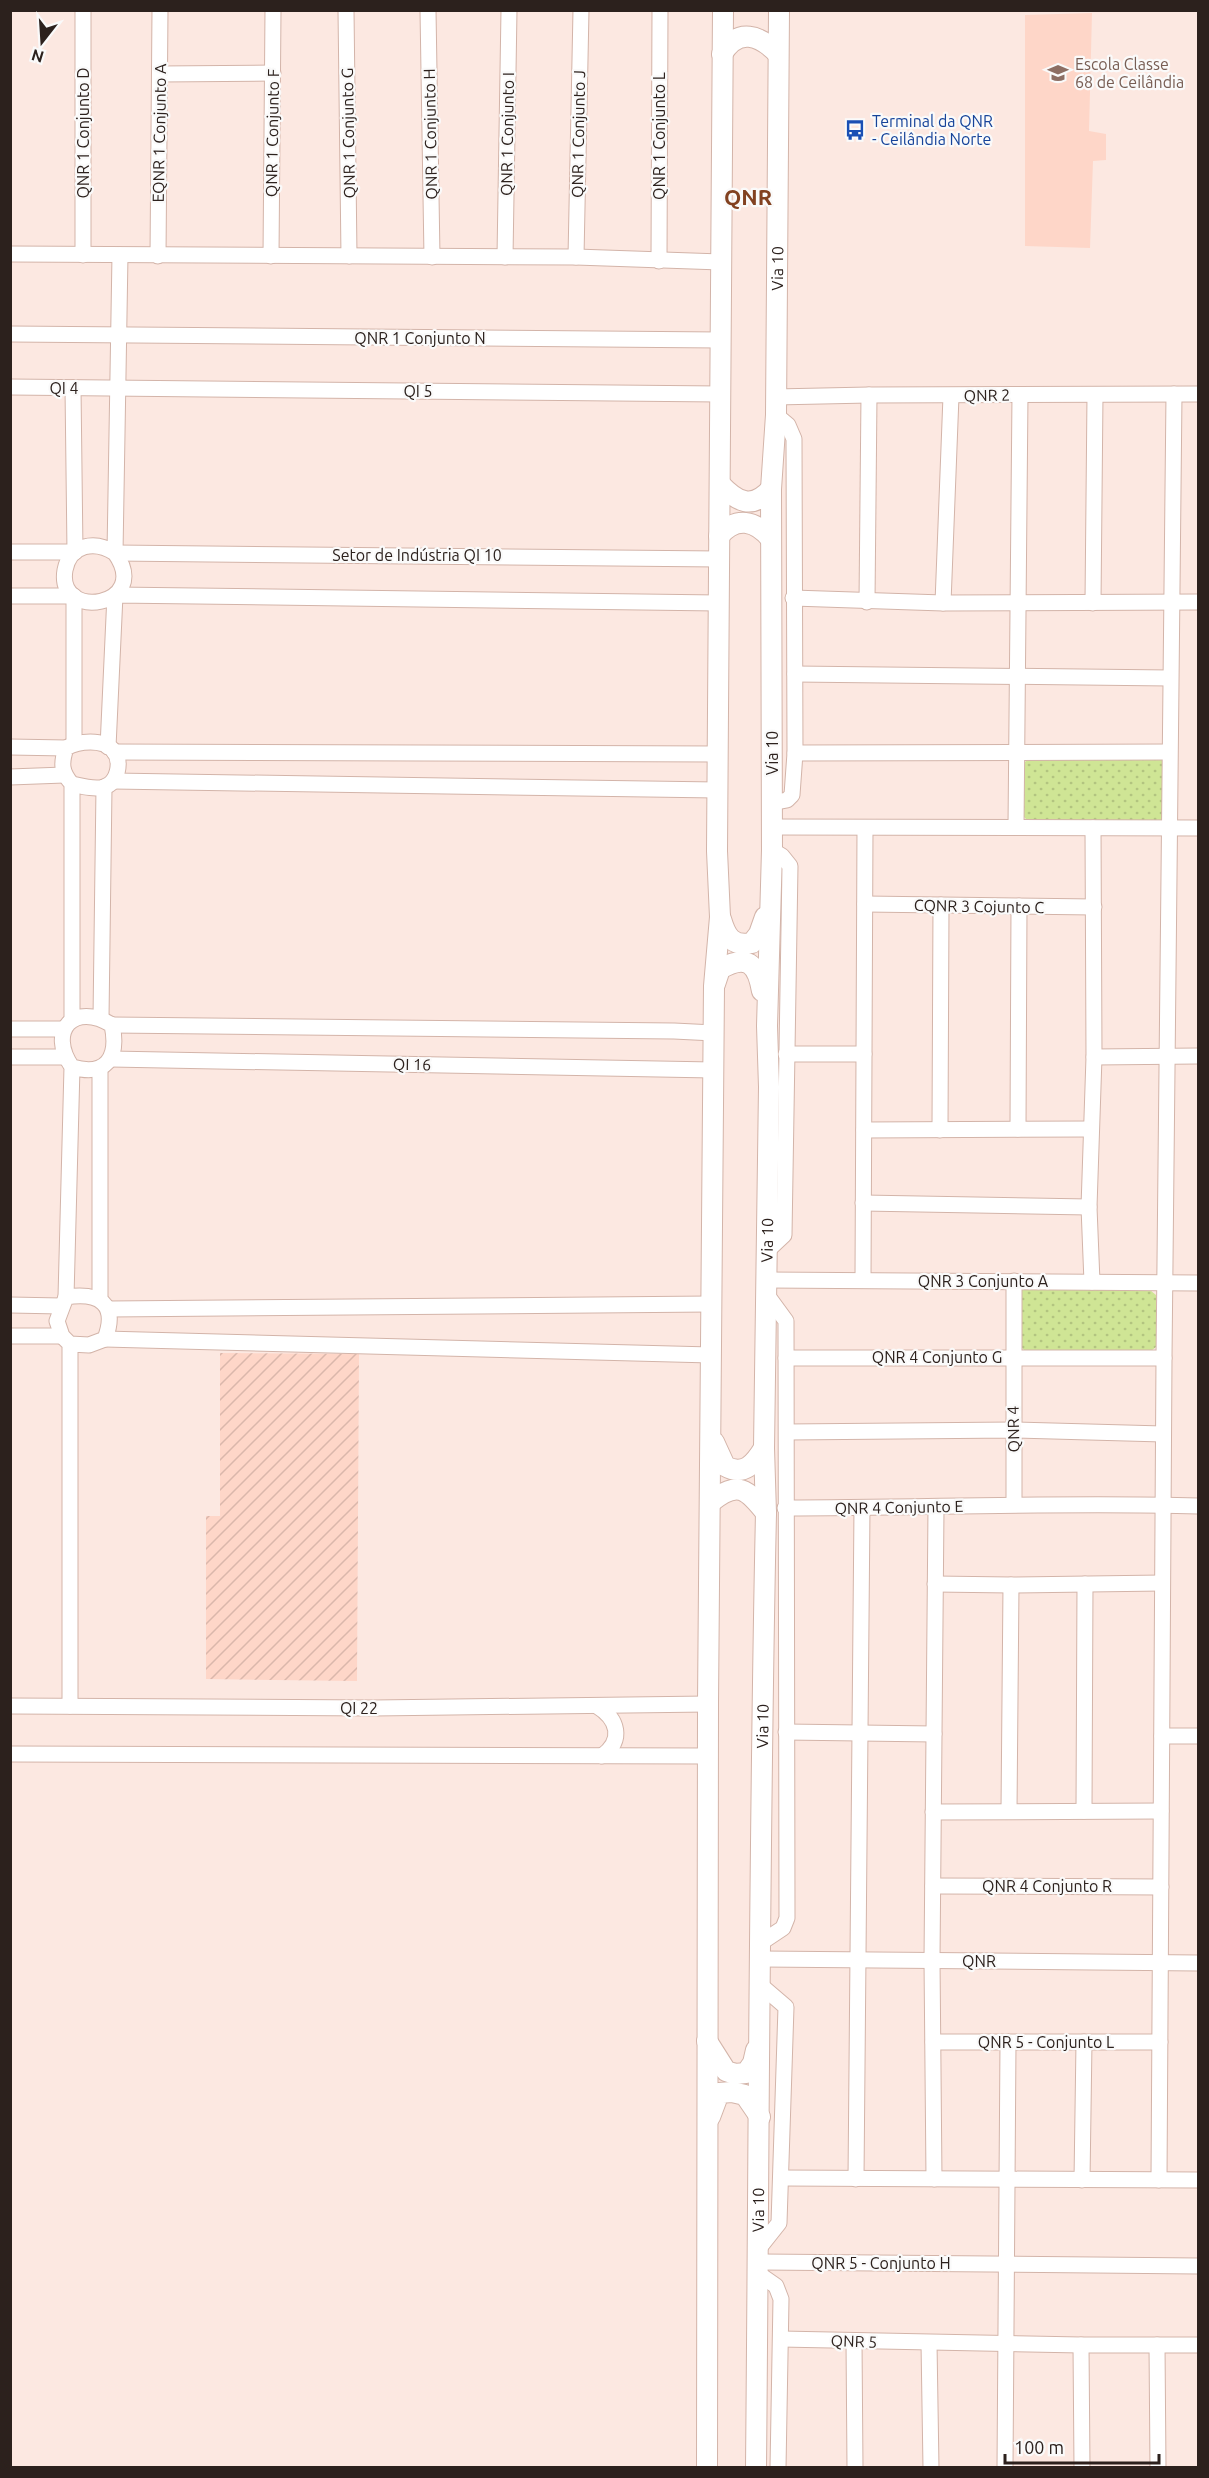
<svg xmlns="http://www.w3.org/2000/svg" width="1209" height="2478" viewBox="0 0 1209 2478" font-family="Ubuntu,sans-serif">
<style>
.built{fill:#fed6c8}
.industrial{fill:url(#industrial-furrows)}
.park{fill:url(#park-dots)}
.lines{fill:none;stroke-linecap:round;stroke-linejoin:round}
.minor-casing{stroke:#d3b4a9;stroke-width:17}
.major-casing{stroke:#d3b4a9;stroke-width:22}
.minor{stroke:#fff;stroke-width:15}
.major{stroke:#fff;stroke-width:20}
.labels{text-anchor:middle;stroke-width:4.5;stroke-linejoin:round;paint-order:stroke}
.education-label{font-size:16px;fill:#785e54;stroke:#fafafa;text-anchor:start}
.transit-label{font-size:16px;fill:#164399;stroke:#fafafa;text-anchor:start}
.street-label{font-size:16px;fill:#2c211d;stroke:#fafafa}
.district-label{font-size:22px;font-weight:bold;fill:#824120;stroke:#fafafa}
</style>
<defs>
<pattern id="industrial-furrows" width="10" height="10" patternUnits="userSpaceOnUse" patternTransform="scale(1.5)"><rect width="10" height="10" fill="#fed6c8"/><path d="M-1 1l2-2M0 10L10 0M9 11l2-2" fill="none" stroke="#dab7ab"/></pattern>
<pattern id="park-dots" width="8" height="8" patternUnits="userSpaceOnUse" patternTransform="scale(1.5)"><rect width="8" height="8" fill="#cfe595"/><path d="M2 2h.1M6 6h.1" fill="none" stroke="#b2c480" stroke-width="1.8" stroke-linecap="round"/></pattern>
</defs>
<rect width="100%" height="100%" fill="#fce8e1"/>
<path class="built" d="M1092 13 1089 131 1106 134V160L1093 161 1090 248 1025 246V15Z"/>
<path class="industrial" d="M220 1353 359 1354 357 1681 206 1679V1516H220Z"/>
<g class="park">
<path d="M1029 758 1159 759 1164 761 1163 818 1160 822 1028 821 1023 816 1024 763Z"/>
<path d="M1024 1287 1150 1290 1156 1295V1347L1151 1351H1025L1019 1345V1292Z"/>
</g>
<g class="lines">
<g class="minor-casing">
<g id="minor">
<path d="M83 10V255"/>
<path d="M346 10 349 256"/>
<path d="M428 10 432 257"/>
<path d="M160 74 273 73"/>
<path d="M10 254 576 257 721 262"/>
<path d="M158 256 160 10"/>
<path d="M271 256 273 10"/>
<path d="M505 257 509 10"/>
<path d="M576 257 581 10"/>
<path d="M659 261 660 10"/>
<path d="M10 334 720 340"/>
<path d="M10 387 720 394"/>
<path d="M775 397 869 395 1198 394"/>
<path d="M10 552H75L73 388"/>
<path d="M115 553 719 559"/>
<path d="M115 553C95 540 70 544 65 570 56 622 153 607 115 553L120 255"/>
<path d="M10 596H74V743"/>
<path d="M793 598 943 603 1198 602"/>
<path d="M867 602 869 395"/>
<path d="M943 603 951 396"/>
<path d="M1093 603 1095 395"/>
<path d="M795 674 1170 678"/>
<path d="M10 747 66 748"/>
<path d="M108 747 115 595 718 603"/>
<path d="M114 752 717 754"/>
<path d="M795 753 1169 752"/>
<path d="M10 777 64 775"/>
<path d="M113 781 717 790"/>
<path d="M72 784C81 786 95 790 104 787 118 783 122 762 114 751 103 738 78 741 66 748 61 763 61 772 72 784V1019"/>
<path d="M771 803 787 800 792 795 795 753 794 439 788 425 776 415"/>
<path d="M771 827 1198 828"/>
<path d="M1016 827 1020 395"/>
<path d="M865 904 1094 907"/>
<path d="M101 1018 104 787"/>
<path d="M112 1025 674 1031 714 1033"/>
<path d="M10 1029H64"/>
<path d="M786 1054H864"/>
<path d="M10 1057H65"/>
<path d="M1094 1057 1198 1056"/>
<path d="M111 1059 713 1070"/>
<path d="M1018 1129 1019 906"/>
<path d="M864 1130 1091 1129"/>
<path d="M940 1130 941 905"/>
<path d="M863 1203 1089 1207"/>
<path d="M767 1251 784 1235 790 866 782 856 772 850"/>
<path d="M767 1280 1198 1283"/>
<path d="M863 1280 865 828"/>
<path d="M1092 1282 1089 1207 1094 1057 1093 828"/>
<path d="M66 1297 72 1067C47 1031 74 1001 112 1025 119 1058 106 1077 72 1067"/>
<path d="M100 1299V1068"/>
<path d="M10 1305 61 1306"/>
<path d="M109 1309 711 1304"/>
<path d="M10 1336H62"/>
<path d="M105 1339 711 1355"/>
<path d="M786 1358H1164"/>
<path d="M787 1432 1013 1430 1163 1434"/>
<path d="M1014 1504V1281"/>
<path d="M785 1508C923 1508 1061 1502 1198 1506"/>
<path d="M935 1584 1011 1585 1162 1583"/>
<path d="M10 1706 374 1708 708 1704"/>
<path d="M70 1706V1344L62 1336 57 1321 66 1297C100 1292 118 1304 105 1339L89 1345 70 1344"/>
<path d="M597 1706C618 1719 624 1740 602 1756"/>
<path d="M786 1732 934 1734"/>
<path d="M1162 1736H1198"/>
<path d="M10 1754 708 1756"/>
<path d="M1009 1811 1011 1585"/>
<path d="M1084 1811 1085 1584"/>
<path d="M933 1812 1161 1811"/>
<path d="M933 1886 1161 1887"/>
<path d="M759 1944 783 1928 787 1918 786 1321 767 1295"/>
<path d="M759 1959 1198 1963"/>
<path d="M933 2042H1160"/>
<path d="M782 2178 1198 2180"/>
<path d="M856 2179 862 1508"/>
<path d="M934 2179 932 1960 936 1508"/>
<path d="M1082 2180 1084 2042"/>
<path d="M1159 2180 1164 1358 1174 394"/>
<path d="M756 2252 779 2223 786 2007 758 1983"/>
<path d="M756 2262 1198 2266"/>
<path d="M756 2272 776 2286 781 2299 778 2468"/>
<path d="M781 2339 1081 2345H1198"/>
<path d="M854 2341 855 2468"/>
<path d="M929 2343 931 2468"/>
<path d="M1081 2345 1082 2468"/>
<path d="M1157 2345 1158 2468"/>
<path d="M1005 2468 1008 2042"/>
</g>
</g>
<g class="major-casing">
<g id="major">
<path d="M722 54C738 27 760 35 778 54"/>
<path d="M720 484C737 502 752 510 771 489"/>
<path d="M719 536C736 516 755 520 771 539"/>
<path d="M721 919C726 936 732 947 752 943L759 934 765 917"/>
<path d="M715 984 720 969C747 954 757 963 762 991"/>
<path d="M714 1442 725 1466C744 1477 755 1463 764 1448"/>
<path d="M711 1502C738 1480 747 1489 766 1513"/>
<path d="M707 2041 726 2071 735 2074 746 2073 753 2063 756 2050"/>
<path d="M710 2117 719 2093 732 2092 745 2095 760 2117"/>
<path d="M707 2468 708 1704 714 986 720 917 717 851 723 10"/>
<path id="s1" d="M756 2468C759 2149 759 1832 766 1513L764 1448 769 1087 767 1026 772 850 771 489 776 415 779 10"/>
</g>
</g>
<use href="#minor" class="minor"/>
<use href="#major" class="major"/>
</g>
<defs>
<g id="school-bare" transform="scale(1.62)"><path d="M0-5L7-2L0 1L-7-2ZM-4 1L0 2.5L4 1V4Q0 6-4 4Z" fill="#8d6e63" stroke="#fafafa" stroke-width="2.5" paint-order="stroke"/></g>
<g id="bus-bare" transform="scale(1.62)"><path d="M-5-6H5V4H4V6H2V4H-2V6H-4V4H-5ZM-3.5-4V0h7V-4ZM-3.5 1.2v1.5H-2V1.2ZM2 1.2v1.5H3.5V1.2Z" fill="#1a4fb4" stroke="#fafafa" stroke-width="2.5" paint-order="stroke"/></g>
</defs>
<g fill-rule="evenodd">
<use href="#school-bare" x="1058" y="73"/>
<use href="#bus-bare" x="855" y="130"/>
</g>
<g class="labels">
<g class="education-label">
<text x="1075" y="70">Escola Classe<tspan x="1075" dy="18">68 de Ceilândia</tspan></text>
</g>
<g class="transit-label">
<text x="872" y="127">Terminal da QNR<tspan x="872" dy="18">- Ceilândia Norte</tspan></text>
</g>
<g class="street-label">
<text transform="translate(83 133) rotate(-90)" y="6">QNR 1 Conjunto D</text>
<text transform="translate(159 133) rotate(-89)" y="6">EQNR 1 Conjunto A</text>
<text transform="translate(272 133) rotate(-89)" y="6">QNR 1 Conjunto F</text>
<text transform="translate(348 133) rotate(-91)" y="6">QNR 1 Conjunto G</text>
<text transform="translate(430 134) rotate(-91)" y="6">QNR 1 Conjunto H</text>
<text transform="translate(507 134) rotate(-89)" y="6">QNR 1 Conjunto I</text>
<text transform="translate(578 134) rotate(-89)" y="6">QNR 1 Conjunto J</text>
<text transform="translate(659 136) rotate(-90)" y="6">QNR 1 Conjunto L</text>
<text dy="6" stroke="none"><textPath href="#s1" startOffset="2200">Via 10</textPath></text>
<text x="420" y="344">QNR 1 Conjunto N</text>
<text x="64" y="394">QI 4</text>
<text x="418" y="397">QI 5</text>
<text transform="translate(987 395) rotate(-1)" y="6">QNR 2</text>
<text x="417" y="561">Setor de Indústria QI 10</text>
<text transform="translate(772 753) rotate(-90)" y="6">Via 10</text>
<text transform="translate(979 906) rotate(1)" y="6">CQNR 3 Cojunto C</text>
<text transform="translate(412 1064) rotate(1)" y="6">QI 16</text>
<text dy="6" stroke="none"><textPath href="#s1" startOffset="1228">Via 10</textPath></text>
<text x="983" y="1287">QNR 3 Conjunto A</text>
<text x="937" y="1363">QNR 4 Conjunto G</text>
<text transform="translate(1013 1429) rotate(-91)" y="6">QNR 4</text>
<text transform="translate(899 1507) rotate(-1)" y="6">QNR 4 Conjunto E</text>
<text x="359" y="1714">QI 22</text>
<text dy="6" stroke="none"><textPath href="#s1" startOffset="742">Via 10</textPath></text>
<text x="1047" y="1892">QNR 4 Conjunto R</text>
<text x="979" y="1967">QNR</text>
<text x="1046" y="2048">QNR 5 - Conjunto L</text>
<text dy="6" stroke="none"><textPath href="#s1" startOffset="258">Via 10</textPath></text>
<text x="881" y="2269">QNR 5 - Conjunto H</text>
<text transform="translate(854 2341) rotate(2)" y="6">QNR 5</text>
</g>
<g class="district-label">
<text x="748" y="205">QNR</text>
</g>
</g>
<rect width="1209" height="2478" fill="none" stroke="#2c211d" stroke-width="24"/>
<g transform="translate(42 42) rotate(197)" stroke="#fafafa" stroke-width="4.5" paint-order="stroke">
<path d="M0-4.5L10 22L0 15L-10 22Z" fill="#2c211d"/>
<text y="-9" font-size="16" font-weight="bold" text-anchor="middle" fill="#2c211d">N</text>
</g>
<path d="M1005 2454v9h154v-9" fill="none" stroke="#2c211d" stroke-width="3"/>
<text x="1014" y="2454" font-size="18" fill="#2c211d" stroke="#fafafa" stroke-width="4.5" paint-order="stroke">100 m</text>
</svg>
